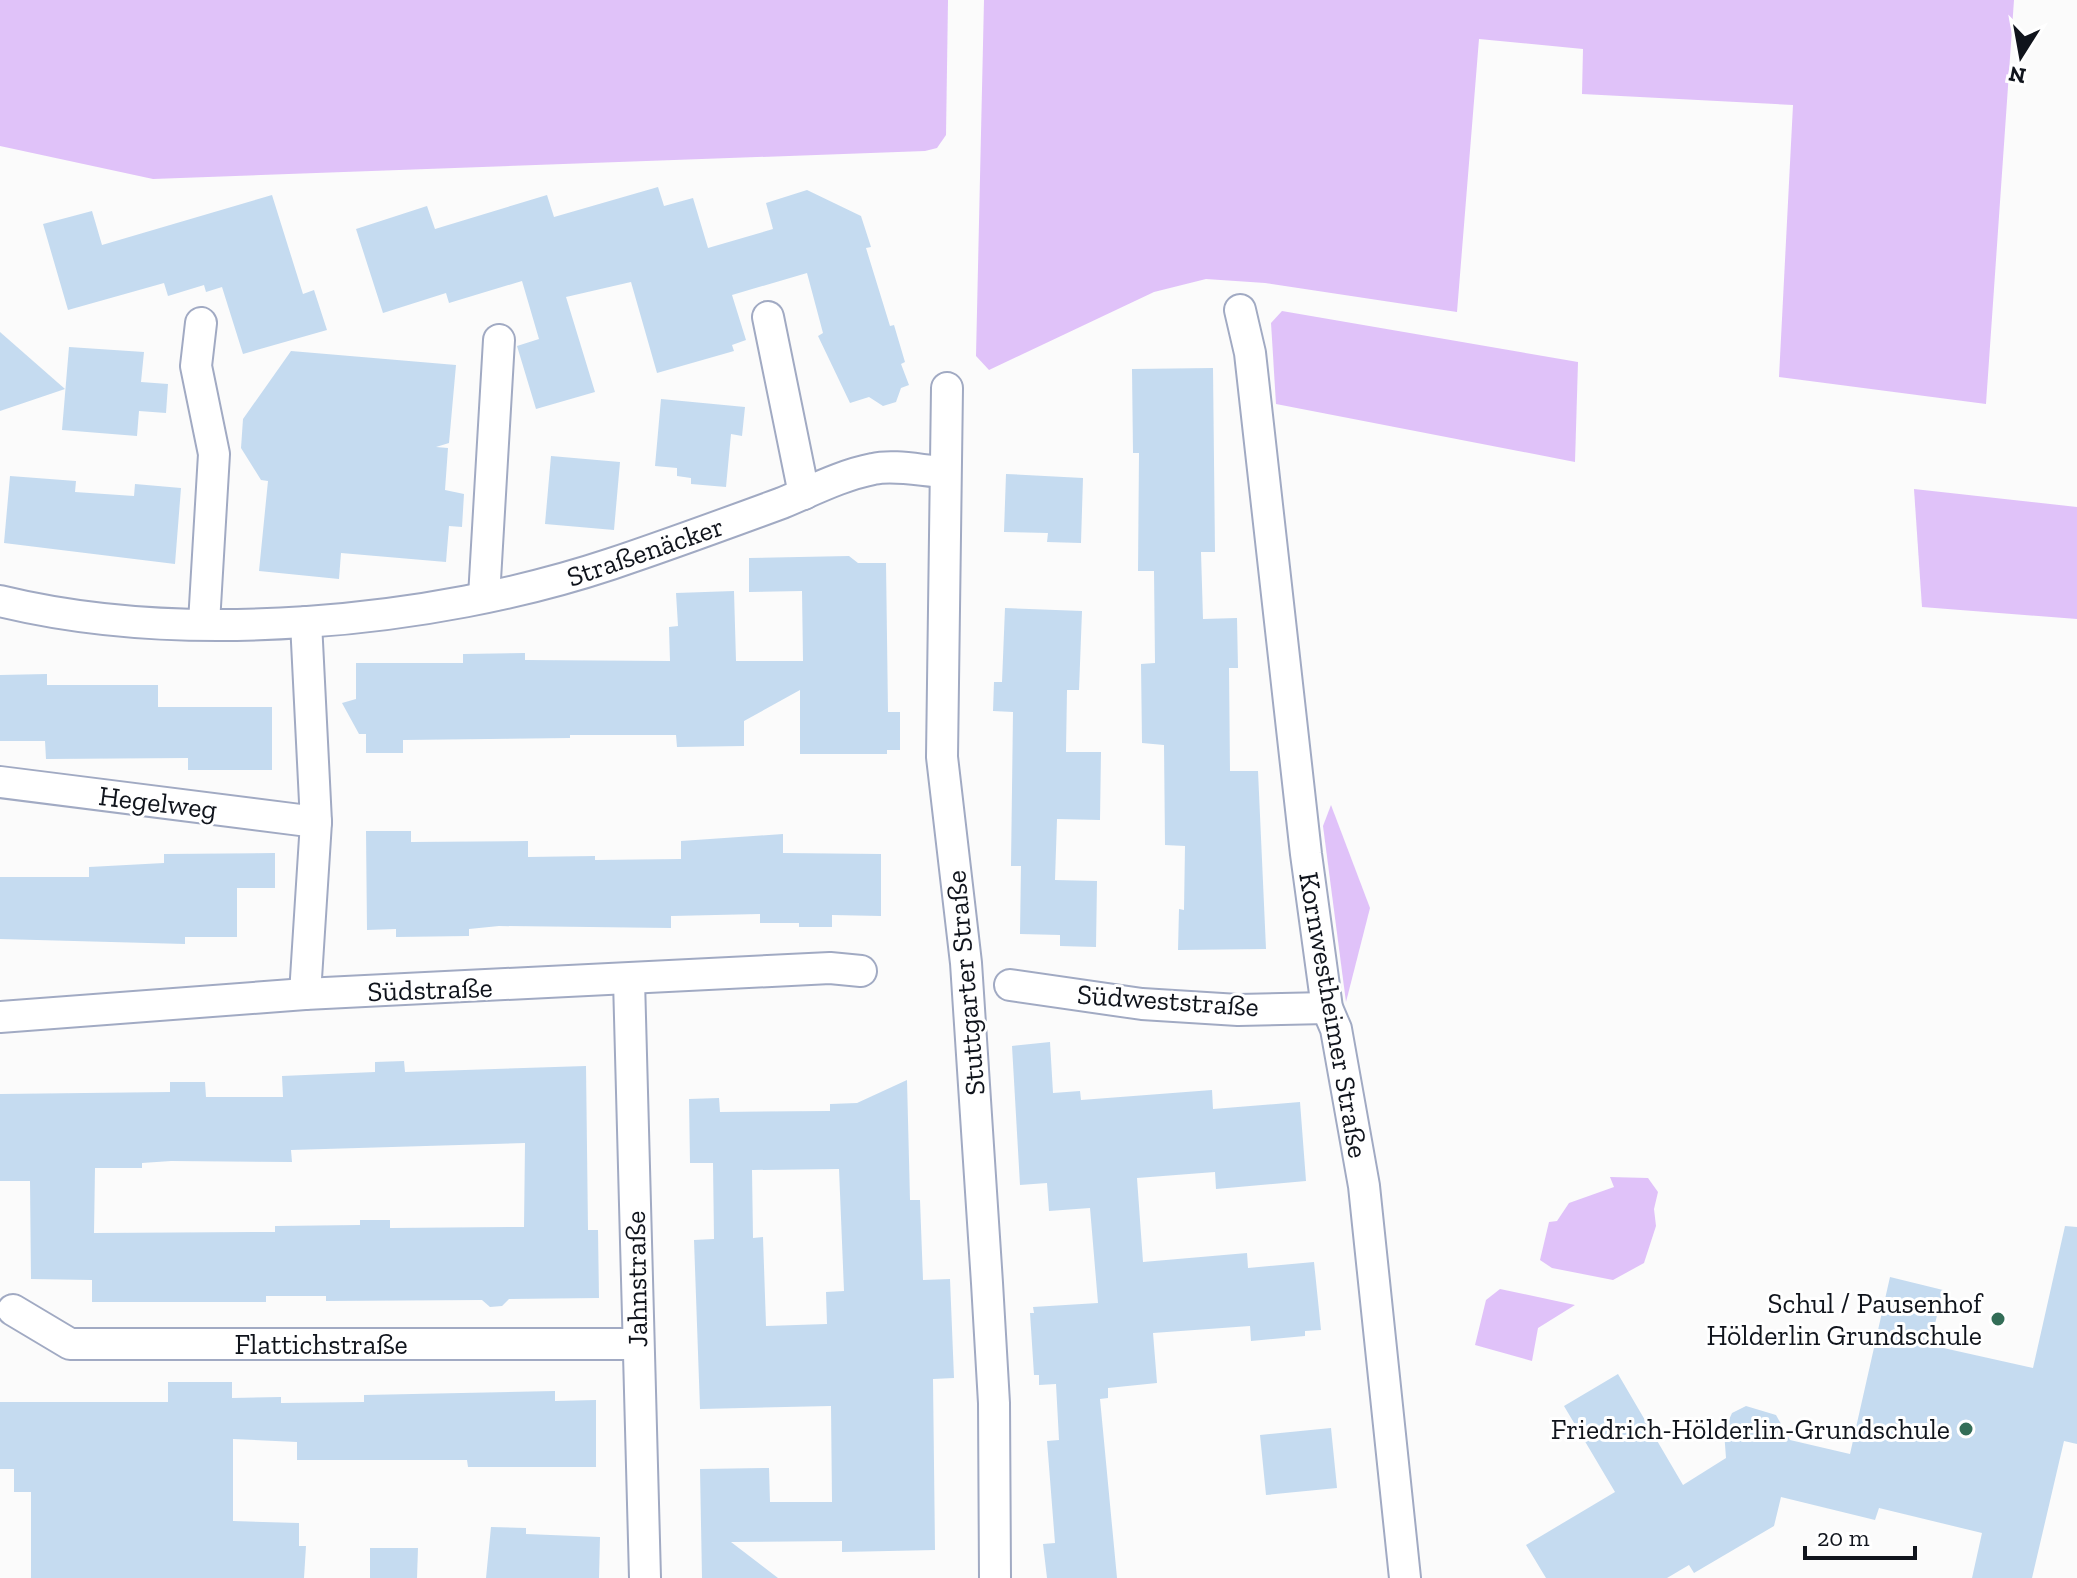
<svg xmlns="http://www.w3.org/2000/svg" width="2077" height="1578" viewBox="0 0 2077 1578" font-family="'Zilla Slab',serif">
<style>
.green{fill:#e0c2f9}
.building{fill:#c5dbf0;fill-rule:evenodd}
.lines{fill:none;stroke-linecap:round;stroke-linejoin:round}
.street-casing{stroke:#a1aac3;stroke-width:34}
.street{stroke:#fff;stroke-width:30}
.poi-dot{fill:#336d57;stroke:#fff;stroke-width:3}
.labels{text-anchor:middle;stroke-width:6;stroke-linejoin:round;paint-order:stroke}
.street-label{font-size:28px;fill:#10141c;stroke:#fff}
.poi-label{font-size:28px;fill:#10141c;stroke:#fff;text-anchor:end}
</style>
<rect width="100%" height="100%" fill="#fbfbfb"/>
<g class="green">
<path d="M0 0H948L946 135 937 148 925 151 153 179 0 146Z"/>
<path d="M984 0H2014L1986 404 1779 377 1793 105 1582 94 1583 49 1479 39 1457 312 1265 283 1206 279 1154 292 989 370 976 356Z"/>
<path d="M1282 311 1578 362 1575 462 1276 404 1271 323Z"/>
<path d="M1914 489 2077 507V619L1922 607Z"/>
<path d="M1331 805 1370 908 1346 1002 1323 826Z"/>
<path d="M1610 1177 1648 1178 1658 1192 1654 1209 1656 1226 1644 1263 1613 1280 1552 1268 1540 1260 1549 1222 1557 1221 1569 1203 1614 1187Z"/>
<path d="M1500 1289 1575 1305 1538 1328 1532 1361 1475 1345 1486 1300Z"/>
</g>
<g class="building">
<path d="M658 187 664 206 693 198 708 248 773 229 766 203 807 190 861 216 871 247 866 248 890 326 894 325 905 362 901 364 909 385 901 388 896 402 883 406 869 397 850 403 818 336 823 333 807 273 732 295 746 340 732 345 734 351 657 373 631 282 566 297 595 392 536 409 517 346 539 339 522 281 449 303 446 293 383 313 356 229 427 206 435 229 547 195 554 217Z"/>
<path d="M272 195 303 294 314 290 327 330 243 354 222 287 206 292 204 285 168 296 164 283 68 310 43 224 92 211 102 245Z"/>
<path d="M0 332 65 389 0 411Z"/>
<path d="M69 347 144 352 141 382 168 384 166 413 139 411 137 436 62 430Z"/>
<path d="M291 351 456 365 449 443 436 447 448 448 445 490 464 494 462 527 449 526 446 562 341 553 339 579 259 571 268 481 261 480 241 448 243 419Z"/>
<path d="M1213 368 1215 552H1201L1203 619 1237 618 1238 668H1229L1230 771H1258L1266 949 1178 950 1179 909 1184 910 1185 846 1165 845 1164 745 1142 743 1141 664 1155 663 1154 571H1138L1139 453H1133L1132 369Z"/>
<path d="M661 399 745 407 742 436 731 434 726 487 691 484V478L677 476V468L655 466Z"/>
<path d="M551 456 620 462 614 530 545 524Z"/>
<path d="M1006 474 1083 478 1081 543 1047 542 1048 533 1004 532Z"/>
<path d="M10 476 76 481 75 492 134 496 135 484 181 488 175 564 4 543Z"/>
<path d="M849 556 858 563H886L888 712H900V750H887V754H800V690L744 721V746L677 747 676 735H570V738L403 740V753H366V734H359L342 703 356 699V663H463V654L525 653V660L670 661 669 627 678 626 676 593 734 591 736 661H803L802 591 749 592V558Z"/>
<path d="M1005 608 1082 611 1079 690H1067L1066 752H1101L1100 820 1057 819 1055 880 1097 881 1096 947 1060 946V935L1020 934 1021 866H1011L1013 712 993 711 994 682H1002Z"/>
<path d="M47 674V685H158V707H272V770H188V758L46 759 45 741H0V675Z"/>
<path d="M366 831H411V842L528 841V857L595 856V860L681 859V841L783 834V853L881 854V916L832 915V927H799V923H760V914L671 916V928L499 926 469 929V936L396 937V929L367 930Z"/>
<path d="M275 853V888H237V937H185V944L0 939V877H89V867L164 863V854Z"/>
<path d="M1050 1042 1053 1093 1080 1091 1081 1100 1212 1090 1213 1109 1300 1102 1306 1181 1216 1189 1215 1172 1137 1178 1143 1262 1247 1253 1248 1268 1314 1262 1321 1330 1305 1331V1336L1251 1341 1250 1326 1153 1333 1157 1383 1108 1388V1398L1100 1399 1117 1578H1047L1043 1544 1055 1543 1047 1441 1059 1440 1056 1384 1039 1385V1375H1034L1030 1313H1034L1033 1307 1098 1303 1090 1208 1049 1211 1047 1183 1020 1185 1012 1046Z"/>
<path d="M404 1061 405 1072 586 1066 588 1230H598L599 1298 509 1299 502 1306 490 1307 482 1300 326 1301V1296H266V1302H92V1280L31 1279 30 1181H0V1094L170 1092V1082H205L206 1097H283L282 1076 375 1072V1062ZM525 1143 524 1227 390 1228V1220H360V1225L275 1226V1232L94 1233 95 1168H142V1163L171 1161 292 1162 291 1150Z"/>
<path d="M907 1080 910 1200H920L923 1280 950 1279 954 1378 933 1379 935 1550 842 1552V1541L731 1542 778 1578H702L700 1469 769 1468 770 1502H832L831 1406 700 1409 694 1240 714 1239 713 1163H690L689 1099 719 1098 720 1112 830 1111V1104L857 1103ZM839 1169 844 1291 826 1292 827 1324 766 1326 763 1237 753 1238 752 1170Z"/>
<path d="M2065 1226 2077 1227V1444L2064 1441 2032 1578H1972L1982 1533 1879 1508 1875 1520 1781 1497 1774 1526 1694 1573 1689 1565 1667 1578H1546L1526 1545 1615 1492 1564 1406 1618 1374 1683 1485 1726 1458 1724 1431 1732 1413 1746 1406 1776 1415 1790 1440 1850 1454 1890 1277 1943 1290 1930 1345 2033 1368Z"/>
<path d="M168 1382H232V1398L281 1397V1403L364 1402V1395L555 1391V1401L596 1400V1467H468L467 1460H297V1442L233 1439V1521L299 1523V1546H306L304 1578H31V1492H14V1469H0V1402H168Z"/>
<path d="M1331 1428 1337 1488 1266 1495 1260 1435Z"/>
<path d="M491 1527 526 1528V1534L600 1537 599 1578H486Z"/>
<path d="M370 1548H418L417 1578H370Z"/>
</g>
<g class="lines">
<g class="street-casing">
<g id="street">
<path d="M1240 310 1250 353 1306 854 1327 1008 1336 1029 1364 1186 1405 1578"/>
<path d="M768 317 804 494"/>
<path d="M201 323 196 366 214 454 204 623"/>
<path d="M947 388 942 757 966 963 987 1283 994 1403 995 1578"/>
<path d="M484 597 499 340"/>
<path d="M0 601C185 646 431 624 611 564 668 545 725 524 782 503 811 491 842 475 873 469 894 464 923 471 945 472"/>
<path d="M0 782 316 822 306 622"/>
<path d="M629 980 645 1578"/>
<path d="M1010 985 1142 1004 1238 1010 1327 1008"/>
<path d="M305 994 316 822"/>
<path d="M0 1017 305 994 830 968 861 971"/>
<path d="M13 1310 70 1344H637"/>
</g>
</g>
<use href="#street" class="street"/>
</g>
<g class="poi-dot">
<circle cx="1998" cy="1319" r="8"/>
<circle cx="1966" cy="1429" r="8"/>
</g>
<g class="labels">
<g class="street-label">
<text transform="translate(645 551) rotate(-19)" y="10">Straßenäcker</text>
<text transform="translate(158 802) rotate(7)" y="10">Hegelweg</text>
<text transform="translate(965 983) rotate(-95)" y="10">Stuttgarter Straße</text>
<text transform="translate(430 989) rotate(-2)" y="10">Südstraße</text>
<text transform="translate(1168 1000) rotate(4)" y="10">Südweststraße</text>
<text transform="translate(1334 1015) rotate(80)" y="10">Kornwestheimer Straße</text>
<text transform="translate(636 1279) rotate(-91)" y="10">Jahnstraße</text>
<text x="321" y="1354">Flattichstraße</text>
</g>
<g class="poi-label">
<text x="1982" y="1313">Schul / Pausenhof<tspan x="1982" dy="32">Hölderlin Grundschule</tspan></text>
<text x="1950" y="1439">Friedrich-Hölderlin-Grundschule</text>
</g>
</g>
<g transform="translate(2021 56) rotate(191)" stroke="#ffffff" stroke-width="6" paint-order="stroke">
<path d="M0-6L14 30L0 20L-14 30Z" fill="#10141c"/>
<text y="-12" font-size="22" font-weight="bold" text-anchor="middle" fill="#10141c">N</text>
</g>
<path d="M1805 1546v12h110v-12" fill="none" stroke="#10141c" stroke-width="4"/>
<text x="1817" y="1546" font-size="24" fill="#10141c" stroke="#ffffff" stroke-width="6" paint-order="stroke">20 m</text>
</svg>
